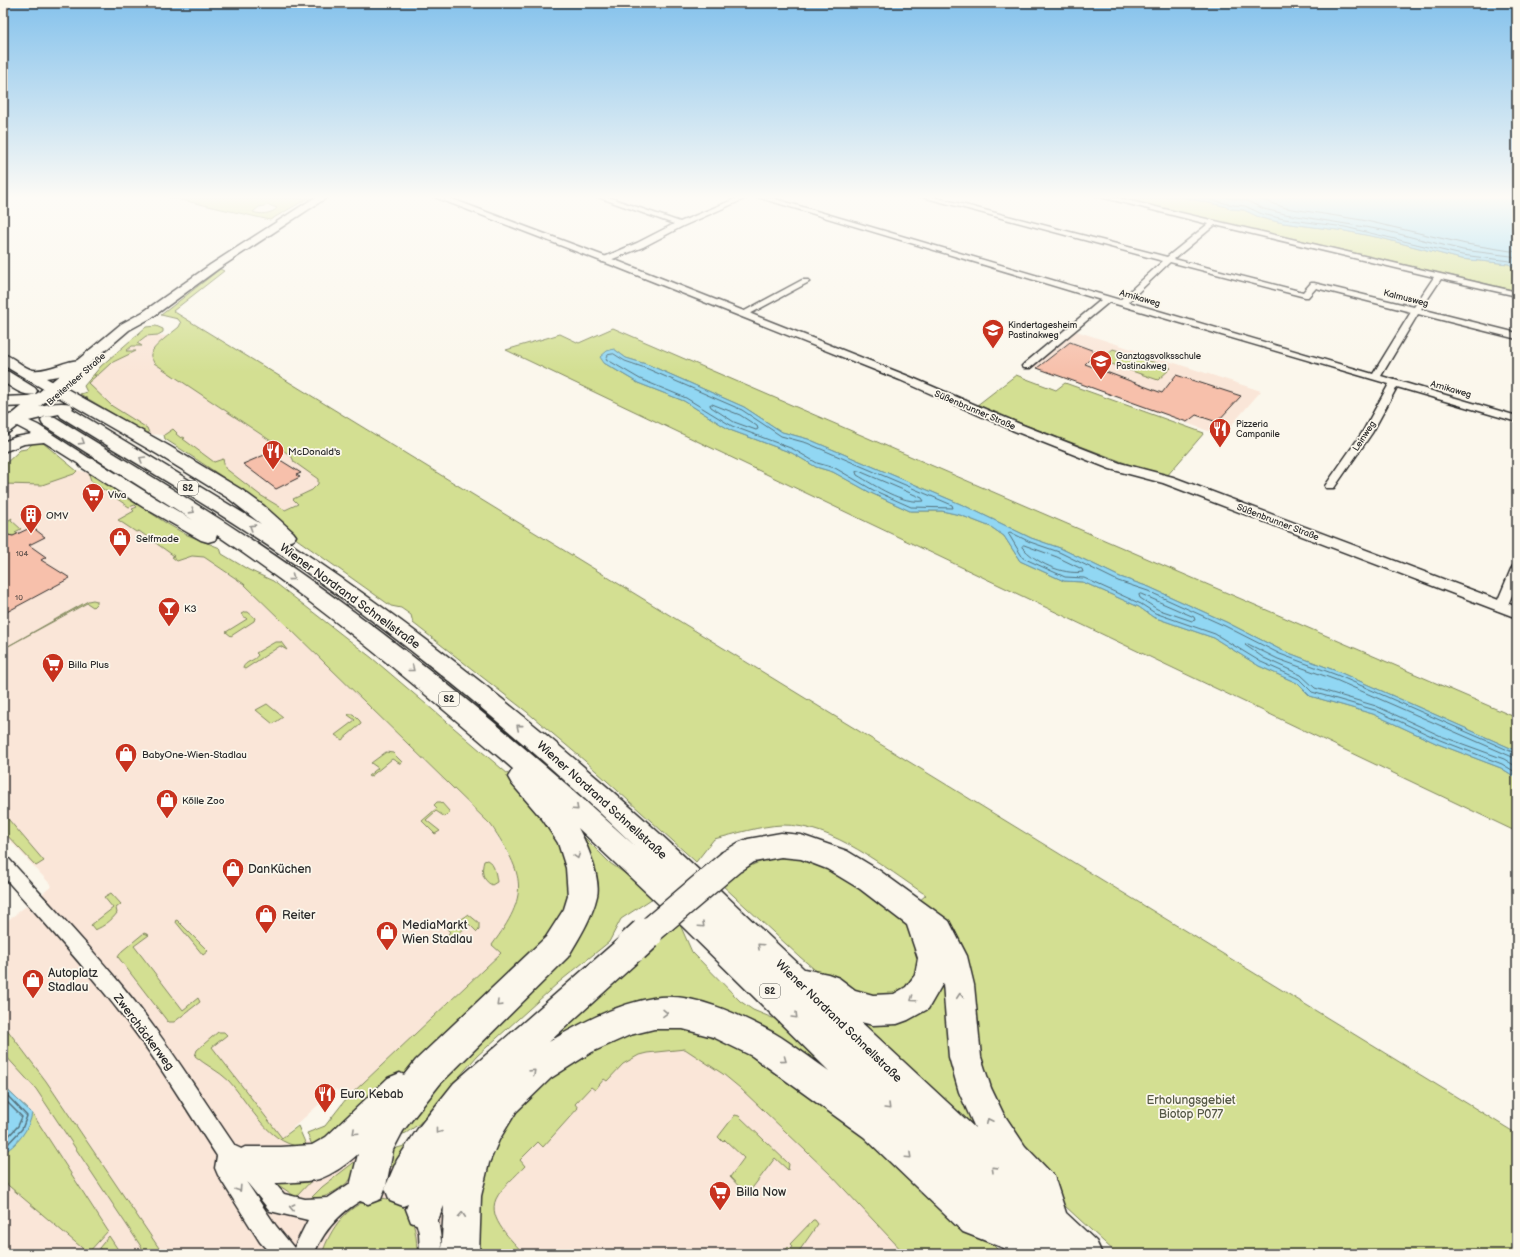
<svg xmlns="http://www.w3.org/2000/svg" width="1520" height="1257" viewBox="0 0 1520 1257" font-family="'Balsamiq Sans',sans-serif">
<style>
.built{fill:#fae6d8}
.green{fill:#d3df92;stroke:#7f855e;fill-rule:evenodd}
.water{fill:#91d7f3;stroke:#6892a3}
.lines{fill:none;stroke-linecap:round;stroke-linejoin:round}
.shore-far1{stroke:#54707b;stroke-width:1}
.shore{stroke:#54707b;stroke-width:1.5}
.building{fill:#f7c0ab;stroke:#2b2b2b}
.minor-casing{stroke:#2b2b2b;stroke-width:3}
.tertiary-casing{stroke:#2b2b2b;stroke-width:3}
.secondary-casing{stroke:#2b2b2b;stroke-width:3}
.primary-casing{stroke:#2b2b2b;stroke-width:3}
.motorway-casing{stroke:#2b2b2b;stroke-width:3}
.minor{fill:#fbf7ec;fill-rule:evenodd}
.tertiary{fill:#fbf7ec;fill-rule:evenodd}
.secondary{fill:#fbf7ec;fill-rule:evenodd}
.primary{fill:#fbf7ec;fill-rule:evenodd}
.motorway{fill:#fbf7ec;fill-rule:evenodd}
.motorway-bridge-far1-casing{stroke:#2b2b2b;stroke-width:29;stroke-linecap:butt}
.motorway-bridge-casing{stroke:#2b2b2b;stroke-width:36;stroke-linecap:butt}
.motorway-bridge-far1{stroke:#fbf7ec;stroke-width:26}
.motorway-bridge{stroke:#fbf7ec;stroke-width:33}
.oneway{stroke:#93918c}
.labels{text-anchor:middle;stroke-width:3.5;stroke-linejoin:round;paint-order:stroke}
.number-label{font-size:8px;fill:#5e504b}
.far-street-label{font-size:9px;fill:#2b2b2b;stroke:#fbf7ec}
.far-poi-label{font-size:9px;fill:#2b2b2b;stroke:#fbf7ec;text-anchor:start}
.shield{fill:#fbf7ec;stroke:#696865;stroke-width:1}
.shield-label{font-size:9px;font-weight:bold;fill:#2b2b2b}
.poi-label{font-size:10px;fill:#2b2b2b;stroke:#fbf7ec;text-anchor:start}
.near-street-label{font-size:12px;fill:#2b2b2b;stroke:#fbf7ec}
.near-poi-label{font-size:12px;fill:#2b2b2b;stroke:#fbf7ec;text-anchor:start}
.near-park-label{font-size:12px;fill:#555845;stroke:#fbf7ec}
</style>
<rect width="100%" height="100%" fill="#fbf7ec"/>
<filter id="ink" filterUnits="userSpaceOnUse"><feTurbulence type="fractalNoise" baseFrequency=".025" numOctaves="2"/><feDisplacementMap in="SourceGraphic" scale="8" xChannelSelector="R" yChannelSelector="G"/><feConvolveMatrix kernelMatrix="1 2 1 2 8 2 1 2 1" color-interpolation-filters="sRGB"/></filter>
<g filter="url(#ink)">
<g class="built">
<path d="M1076 331 1261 391 1222 436 1031 366Z"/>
<path d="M138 334 169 336 155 347 154 363 326 478 320 492 271 517 246 497 245 492 206 467 196 458 165 439 164 435 147 434 80 394 87 392 84 386 101 366Z"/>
<path d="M36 441 43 443 76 470 90 473 141 507 204 557 244 584 491 825 515 866 519 884 517 899 508 924 492 945 501 953 346 1099 336 1089 285 1135 482 1192 618 1050 675 1044 714 1064 925 1254H3V924L52 886 3 833V466L20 450 26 449Z"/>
</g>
<g class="green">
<path d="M164 196H285L305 199 312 196 270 220ZM269 205 277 208C272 214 260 215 253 212L259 207Z"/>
<path d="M1111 196H1177L1228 207 1230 209 1244 210 1261 218 1283 223 1345 231 1381 238 1461 259 1509 264 1517 270V291Z"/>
<path d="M220 269 224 271 173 311 1517 1134V1254H1117L1065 1206 1038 1178 1002 1130 918 902 926 895C885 868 833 824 782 825 759 826 736 834 714 839L696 862 585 761 527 712 413 623 411 615 401 608 391 606 291 535 246 497 245 492C218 474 192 456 165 439L164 435 173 429 177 433 176 434 181 438 183 437 185 438 183 439 214 462 223 459 225 468 260 495 285 510 298 504 293 499 312 490 318 484V479L294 462 292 457 274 443 154 363C153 360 150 357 151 354 153 346 172 333 179 327L181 323 178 319 161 315Z"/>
<path d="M156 326 163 329V332L158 335 146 336 137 343 142 346H132L126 351H136L111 363 98 375H94L96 376 88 383 112 406 147 428 149 433 147 434 80 394 87 392 84 386 101 366 146 327Z"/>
<path d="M613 328 1517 718V751L1339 672 1281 650 1226 622 1149 587 1120 577 1060 548 1031 538 965 506 808 439 782 432 744 407 649 365 626 358 614 349 604 363 638 383 684 401 730 430 792 453 816 467 833 472 871 493 910 511H942L960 515 991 527 1004 536 1020 561 1064 581 1083 582 1139 607 1153 617 1214 638 1259 666 1297 683 1310 696 1373 714 1438 744 1501 768 1517 778V832L506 350 560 334 579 343Z"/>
<path d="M1113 349 1171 368 1158 380 1100 360Z"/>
<path d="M1016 375 1056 390 1065 383 1204 433 1166 477 1146 471 976 406Z"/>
<path d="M36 441 43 443 77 471 74 474 42 485 3 484V466L20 450 26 449Z"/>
<path d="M90 473 166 523 185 534 220 548 222 554 249 570 273 581 372 658 515 780 571 854 568 919 360 1119 312 1145 307 1133 325 1126 346 1099 501 953 492 945C530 894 525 876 491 825L244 584 204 557 192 556 177 561 172 557 174 556 139 531 136 532 118 520 134 511 132 509 137 507 135 505 129 507 91 481 89 474Z"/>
<path d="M12 518 11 520 21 529 15 532 22 538 3 534V521L6 522Z"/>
<path d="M93 600 97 601V603L93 607 87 603 3 649 88 601Z"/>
<path d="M245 612H248L255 618 254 621 231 636 226 632 247 619 241 614Z"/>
<path d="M275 642H281L287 650 280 646 245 669 243 668C245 661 255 661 258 655L256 653Z"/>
<path d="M267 704 283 717 273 724 256 710Z"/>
<path d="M349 714H353L360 721 361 724 342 740 335 735 355 720 348 715Z"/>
<path d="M386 752 393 753 402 762 401 764 392 759 370 777 368 776 378 768 371 763Z"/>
<path d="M437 802H441L449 811V813L445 817 436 811 426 820 440 831 435 834 422 821 437 808 434 805Z"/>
<path d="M3 813 44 861 36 866 3 831Z"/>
<path d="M581 836H583L610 863 630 877 653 898 621 919 609 942 558 983 477 1056 419 1124 406 1133 391 1138 398 1124 557 958Z"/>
<path d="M783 857 804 859 840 875 911 923 924 959 909 991 879 1002 827 980 800 957 721 884C743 869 756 860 783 857Z"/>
<path d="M487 860C495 864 496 875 497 882L492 885C482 880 481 871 484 861Z"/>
<path d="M111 893 121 904 116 908 117 913C111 921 104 926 95 930L91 925 113 908 104 897Z"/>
<path d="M468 914 479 923V930L477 932 469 924 452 940 447 935 450 932 447 929Z"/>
<path d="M177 920 208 951 203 955 175 921Z"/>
<path d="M678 923 681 927 692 952 740 1001 753 1010 775 1019 845 1087 706 1009 534 1048Z"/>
<path d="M144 933 149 935 134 946 183 1010 198 998 200 1002 178 1019 174 1022H168L118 957 122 951Z"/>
<path d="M947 974 977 1130 866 1026 868 1019Z"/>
<path d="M657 1023 734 1041 942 1194 1002 1254H905L830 1174 740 1088 723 1074 685 1049 647 1053 639 1055 623 1064 607 1081 604 1079 595 1090 591 1087 575 1104 578 1108 543 1147 538 1142 520 1160 525 1166C517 1175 501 1188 496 1199 487 1219 512 1240 524 1254H470L472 1200 507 1114 574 1058Z"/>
<path d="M3 1024 46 1081 163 1254H146L36 1089 3 1053Z"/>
<path d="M218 1032H224L227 1035 212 1047 282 1138 298 1126 307 1147C270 1148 251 1106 229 1081 219 1071 205 1065 195 1056L197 1050Z"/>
<path d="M3 1086 32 1113 108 1231 88 1253 3 1181Z"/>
<path d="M735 1115 739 1116 789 1164 788 1170 775 1158 747 1195 730 1177 744 1158 725 1140 723 1142 718 1137Z"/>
<path d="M416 1140 396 1165 387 1168V1151L404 1146Z"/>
<path d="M357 1160C356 1165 356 1172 353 1176 347 1186 321 1201 309 1200L322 1187Z"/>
<path d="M314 1178 296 1197 274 1182Z"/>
<path d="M373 1198C409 1196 417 1223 417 1254H322C331 1227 346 1207 373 1198Z"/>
<path d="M813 1220H815L818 1224 797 1254H783L788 1247 790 1249 792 1246 790 1244Z"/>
<path d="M109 1236 121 1254H104L105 1252 99 1248Z"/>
</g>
<g class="water">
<path d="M1167 196H1517V270L1509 264 1461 259 1381 238 1345 231 1283 223 1261 218 1244 210 1230 209 1228 207 1177 196Z"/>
<path d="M614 349 626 358 649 365 744 407 782 432 808 439 965 506 1031 538 1060 548 1120 577 1149 587 1226 622 1281 650 1339 672 1517 751V778L1501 768 1438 744 1373 714 1310 696 1297 683 1259 666 1214 638 1153 617 1139 607 1083 582 1064 581 1020 561 1004 536 991 527 960 515 942 511H910L871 493 833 472 816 467 792 453 730 430 684 401 638 383 604 363 600 357 607 351Z"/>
<path d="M3 1086 32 1113C30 1129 16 1146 3 1153Z"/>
</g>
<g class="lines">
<g class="shore-far1">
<path d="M1194 196 1233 205 1245 206 1262 214 1284 219 1345 227 1462 255 1510 261 1517 266"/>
<path d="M1218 196 1247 201 1264 209 1285 214 1383 230 1463 250 1511 256 1517 260"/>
<path d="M1250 196 1286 208 1362 220 1466 244 1517 252"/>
<path d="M614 354 625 361 648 369 742 410 781 436 807 443 952 505 953 508 911 507 873 490 835 468 817 463 793 449 732 426 686 398 640 379 606 359 608 355Z"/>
<path d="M712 404 740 415 757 426 758 429 756 430 734 422 711 407 710 405Z"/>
<path d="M859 471 922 498 924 501C901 504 876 486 857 475L856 472Z"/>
<path d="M1024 545 1057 557 1082 569 1083 572C1062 575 1036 563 1022 547Z"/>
<path d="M1141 594 1194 617 1195 620 1192 621 1157 609 1140 598 1139 595Z"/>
<path d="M1517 754 1337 675 1280 654 1225 626 1148 591 1118 581 1059 552 1030 542 1010 532 1008 533 1023 558 1065 577 1084 578 1141 604 1155 613 1215 634 1261 662 1299 679 1312 692 1375 710 1440 740 1502 764 1517 773"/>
<path d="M1517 759 1336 680 1278 659 1248 644 1245 645 1264 658 1301 675 1315 688 1376 706 1441 736 1504 759 1517 767"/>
</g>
<g class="shore">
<path d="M3 1091 27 1116 22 1129 3 1149"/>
<path d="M3 1098 22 1117 18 1126 3 1142"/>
</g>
</g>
<g class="building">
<path d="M1070 342 1097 352 1085 364 1162 393 1176 375 1241 396 1217 422 1196 415 1187 422 1037 368Z"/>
<path d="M269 453 301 473 296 475 300 477 276 489 243 464Z"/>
<path d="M32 527 45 537 29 545 46 557 41 560 70 578 3 614V534L13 536Z"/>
</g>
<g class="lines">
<g class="minor-casing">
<g id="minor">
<path d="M595 196H605L680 222 742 196H751L683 226 643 247 605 262H602V258L637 243 674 224Z"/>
<path d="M754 196H765L1120 300 1163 261 919 196H930L1167 257 1208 224 1097 196H1109L1517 292V296L1441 279 1421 309 1517 333V339L1418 314 1381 376 1517 416V422L1397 387 1372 433 1334 488H1326L1325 486 1362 433 1389 384 1109 302 1030 368H1024L1022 366 1024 364 1101 300ZM1215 225 1434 277 1414 307 1314 283H1311L1303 292 1174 259ZM1170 262 1305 297H1308L1316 288 1411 312 1373 374 1128 302Z"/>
<path d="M802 280H808L809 282 746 316 743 317 739 314Z"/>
<path d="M1517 565V584L1507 607 1505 610 1501 611 1497 610 1495 607 1511 569 1513 566Z"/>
<path d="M3 857 9 859C51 906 96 952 135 1002 171 1048 202 1098 235 1146L248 1152 284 1194 305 1199 328 1198 349 1184 368 1175 375 1179 379 1186 375 1193C347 1206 326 1225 314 1254H271L260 1242 218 1175 215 1168 217 1156C186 1109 157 1059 122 1015 84 966 43 921 3 876ZM245 1180 270 1211 308 1220 294 1248 276 1226Z"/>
<path d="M424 1198 432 1201C439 1219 441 1236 442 1254H420L419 1233 413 1209 416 1201Z"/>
</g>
</g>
<g class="tertiary-casing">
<path id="tertiary" d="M432 196H444L620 262 908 376 1020 424 1120 463 1173 477 1517 607V618L1163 483 1110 469 1012 430 900 380 614 266Z"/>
</g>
<g class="secondary-casing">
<path id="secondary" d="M317 196H329L218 269 151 318 129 330 25 419 38 425 92 460 95 463 92 466 87 468 82 466 44 442 24 444 3 452V442L16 437 32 434 17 426 8 433 3 434V422L121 324 143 312 210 265Z"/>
</g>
<g class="primary-casing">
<path id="primary" d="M3 354C13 356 24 369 33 370 51 372 70 357 85 361L87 364 85 367 58 376 46 378 66 389 69 392 66 395 29 406 3 407V397L28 396 47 391 3 365Z"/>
</g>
<g class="motorway-casing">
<g id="motorway">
<path d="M3 370 9 372 35 388 37 391 35 394C23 397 13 388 3 382Z"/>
<path d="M61 387 67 389 169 446 242 490 264 506 293 532 296 536 293 540 288 542C405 619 516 707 621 799 684 854 743 913 804 969L828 974 839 978 855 990 873 995 894 994 906 987 915 975 918 958 907 925 860 889 827 869 801 859 781 857 754 862 741 871 731 874 721 871 717 862 721 853 738 843 748 839 781 833 801 835 847 851 880 871 949 921 967 956 974 985 981 1057 991 1088 1003 1113 1025 1146 1054 1176 1066 1213 1096 1241 1102 1254H1056L1054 1251 1055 1254H1010L1004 1248 963 1232 864 1137 752 1056 713 1037 683 1029H654L630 1035 592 1052 551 1078 516 1112 499 1140 489 1163 481 1196 479 1254H441L444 1206 437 1222 424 1227 411 1222 406 1209 408 1204 403 1206 390 1201 385 1188 397 1160 419 1127 454 1083 622 936 633 932 644 936 648 946 644 956 549 1042C581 1023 617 1004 653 998 691 991 740 1015 774 1033 793 1044 811 1059 829 1071L682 926 578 828C587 843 601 879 597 896 592 918 579 938 568 957L440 1084 403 1131 393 1150 386 1186 381 1199 368 1204 355 1199 350 1186 358 1154C347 1164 333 1174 319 1179 309 1182 254 1185 244 1182 240 1181 236 1179 233 1177L227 1165 233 1153 245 1147H281L312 1145 326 1137 388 1078 400 1073 404 1075 416 1060 546 937 564 909 568 896 566 868 558 843 543 820 512 784 508 777 513 769 505 762C412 682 319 604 217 535L215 540 208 542 201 540 143 507 81 467 78 463 81 459 87 458 93 459 157 499 193 520 43 425 41 421 43 417 49 416 55 417C137 468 221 517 300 573 416 654 530 750 635 846 531 746 419 652 302 569 224 514 142 467 61 417L59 414C45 416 21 425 9 423L7 419 9 415C28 410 52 400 71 404L73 408 72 409 261 524 228 498 157 454 55 395 53 392 55 389ZM943 983 949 1057 959 1092 975 1128 861 1022 873 1025 897 1024 908 1020 928 1009Z"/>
</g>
</g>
<use href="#minor" class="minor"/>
<use href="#tertiary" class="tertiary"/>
<use href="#secondary" class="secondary"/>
<use href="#primary" class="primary"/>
<use href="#motorway" class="motorway"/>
<g class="motorway-bridge-far1-casing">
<path id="motorway-bridge-far1" d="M645 935 731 862"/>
</g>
<g class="motorway-bridge-casing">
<path id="motorway-bridge" d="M633 946 646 934"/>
</g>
<use href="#motorway-bridge-far1" class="motorway-bridge-far1"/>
<use href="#motorway-bridge" class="motorway-bridge"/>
</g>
<defs><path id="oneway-chevron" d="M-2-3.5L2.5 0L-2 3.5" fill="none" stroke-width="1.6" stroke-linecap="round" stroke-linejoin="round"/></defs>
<g class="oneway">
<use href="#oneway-chevron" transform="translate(82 442) rotate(32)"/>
<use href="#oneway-chevron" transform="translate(142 459) rotate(-149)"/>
<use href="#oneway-chevron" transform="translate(192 511) rotate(32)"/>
<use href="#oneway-chevron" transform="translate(252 527) rotate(-148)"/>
<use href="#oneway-chevron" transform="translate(292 578) rotate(36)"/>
<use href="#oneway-chevron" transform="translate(412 669) rotate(39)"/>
<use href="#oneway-chevron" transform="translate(519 727) rotate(-140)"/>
<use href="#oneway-chevron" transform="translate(576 808) rotate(42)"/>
<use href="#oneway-chevron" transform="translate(577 856) rotate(72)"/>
<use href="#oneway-chevron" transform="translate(702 925) rotate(43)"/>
<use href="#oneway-chevron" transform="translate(760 946) rotate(-137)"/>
<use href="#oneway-chevron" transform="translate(960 996) rotate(-95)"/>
<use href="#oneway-chevron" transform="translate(913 999) rotate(145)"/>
<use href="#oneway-chevron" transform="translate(499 1004) rotate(136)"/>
<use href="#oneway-chevron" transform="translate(665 1013) rotate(1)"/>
<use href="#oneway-chevron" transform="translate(795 1016) rotate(45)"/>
<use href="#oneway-chevron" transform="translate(784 1060) rotate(36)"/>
<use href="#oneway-chevron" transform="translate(533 1072) rotate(-44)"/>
<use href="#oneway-chevron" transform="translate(888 1107) rotate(45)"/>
<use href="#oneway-chevron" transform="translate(989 1121) rotate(-116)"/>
<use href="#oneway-chevron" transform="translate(438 1131) rotate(128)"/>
<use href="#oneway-chevron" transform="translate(355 1132) rotate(137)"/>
<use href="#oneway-chevron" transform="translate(909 1156) rotate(43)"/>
<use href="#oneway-chevron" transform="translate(994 1169) rotate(-136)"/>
<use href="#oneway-chevron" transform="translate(239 1189) rotate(57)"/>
<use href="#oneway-chevron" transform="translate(292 1207) rotate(-167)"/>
<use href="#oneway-chevron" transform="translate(462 1215) rotate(-86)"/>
</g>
</g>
<linearGradient id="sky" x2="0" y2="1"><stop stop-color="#85c2ec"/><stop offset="0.53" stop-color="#fdfbf6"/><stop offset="1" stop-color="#fdfbf6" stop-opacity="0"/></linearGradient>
<rect width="1520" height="372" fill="url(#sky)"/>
<defs>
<g id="school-pin" transform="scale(1.15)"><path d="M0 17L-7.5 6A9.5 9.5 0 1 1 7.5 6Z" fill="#c8321e" stroke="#fbf7ec"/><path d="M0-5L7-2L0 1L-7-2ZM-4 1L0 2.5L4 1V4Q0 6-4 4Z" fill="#fff"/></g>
<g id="restaurant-pin" transform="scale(1.15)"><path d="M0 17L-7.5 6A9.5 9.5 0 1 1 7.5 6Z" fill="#c8321e" stroke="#fbf7ec"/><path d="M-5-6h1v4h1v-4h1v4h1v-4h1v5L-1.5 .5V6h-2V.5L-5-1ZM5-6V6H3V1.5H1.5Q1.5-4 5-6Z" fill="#fff"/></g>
<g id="supermarket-pin" transform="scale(1.15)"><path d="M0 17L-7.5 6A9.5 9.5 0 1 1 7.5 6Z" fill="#c8321e" stroke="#fbf7ec"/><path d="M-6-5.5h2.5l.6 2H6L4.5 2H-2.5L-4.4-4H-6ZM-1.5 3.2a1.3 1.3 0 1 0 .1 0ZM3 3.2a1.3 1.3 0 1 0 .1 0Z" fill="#fff"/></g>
<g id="building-pin" transform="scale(1.15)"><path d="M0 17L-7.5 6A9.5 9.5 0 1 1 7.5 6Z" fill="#c8321e" stroke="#fbf7ec"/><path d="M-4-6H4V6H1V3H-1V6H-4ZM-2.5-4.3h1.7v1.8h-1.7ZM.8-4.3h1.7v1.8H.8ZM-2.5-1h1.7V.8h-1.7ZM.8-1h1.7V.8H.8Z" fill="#fff"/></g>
<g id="shop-pin" transform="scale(1.15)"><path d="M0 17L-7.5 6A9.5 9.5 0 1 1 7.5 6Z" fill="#c8321e" stroke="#fbf7ec"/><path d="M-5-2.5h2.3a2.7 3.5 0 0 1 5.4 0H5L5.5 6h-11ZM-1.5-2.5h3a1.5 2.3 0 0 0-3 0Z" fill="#fff"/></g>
<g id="bar-pin" transform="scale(1.15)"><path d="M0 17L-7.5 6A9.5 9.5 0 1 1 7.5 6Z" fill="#c8321e" stroke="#fbf7ec"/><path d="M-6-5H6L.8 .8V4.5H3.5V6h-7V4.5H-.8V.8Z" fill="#fff"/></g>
</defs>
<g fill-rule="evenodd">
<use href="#school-pin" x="993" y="330"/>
<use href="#school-pin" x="1101" y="361"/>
<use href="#restaurant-pin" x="1220" y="429"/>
<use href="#restaurant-pin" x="273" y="451"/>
<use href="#supermarket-pin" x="93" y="494"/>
<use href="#building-pin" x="31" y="515"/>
<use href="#shop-pin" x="120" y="538"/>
<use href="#bar-pin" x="169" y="608"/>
<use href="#supermarket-pin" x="53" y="664"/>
<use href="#shop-pin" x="126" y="754"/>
<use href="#shop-pin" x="167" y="800"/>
<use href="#shop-pin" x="233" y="869"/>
<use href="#shop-pin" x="266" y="915"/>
<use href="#shop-pin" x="387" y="932"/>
<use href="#shop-pin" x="33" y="980"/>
<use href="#restaurant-pin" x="325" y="1094"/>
<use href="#supermarket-pin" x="720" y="1192"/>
</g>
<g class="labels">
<g class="number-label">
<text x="22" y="556">104</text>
<text x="19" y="600">10</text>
</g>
<g class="far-street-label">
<text transform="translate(1140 298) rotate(16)" y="3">Arnikaweg</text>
<text transform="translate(1406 298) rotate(14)" y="3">Kalmusweg</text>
<text transform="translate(76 379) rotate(-41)" y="3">Breitenleer Straße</text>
<text transform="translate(1451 389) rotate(16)" y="3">Arnikaweg</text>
<text transform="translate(975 410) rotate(23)" y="3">Süßenbrunner Straße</text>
<text transform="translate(1364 436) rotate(-57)" y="3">Leinweg</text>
<text transform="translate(1278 522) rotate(21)" y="3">Süßenbrunner Straße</text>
</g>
<g class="far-poi-label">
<text x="1008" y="328">Kindertagesheim<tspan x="1008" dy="10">Pastinakweg</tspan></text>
<text x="1116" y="359">Ganztagsvolksschule<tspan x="1116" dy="10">Pastinakweg</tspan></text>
<text x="1236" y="427">Pizzeria<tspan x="1236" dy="10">Campanile</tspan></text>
</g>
<g class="shield">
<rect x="178" y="481" width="20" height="14" rx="3"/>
<rect x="439" y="692" width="20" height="14" rx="3"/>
<rect x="760" y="984" width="20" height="14" rx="3"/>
</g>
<g class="shield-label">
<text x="188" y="491">S2</text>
<text x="449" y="702">S2</text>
<text x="770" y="994">S2</text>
</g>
<g class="poi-label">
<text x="288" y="455">McDonald's</text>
<text x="108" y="498">Viva</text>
<text x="46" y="519">OMV</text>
<text x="136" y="542">Selfmade</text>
<text x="184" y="612">K3</text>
<text x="68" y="668">Billa Plus</text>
<text x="142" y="758">BabyOne-Wien-Stadlau</text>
<text x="182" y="804">Kölle Zoo</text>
</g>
<g class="near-street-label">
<text transform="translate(350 596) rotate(36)" y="4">Wiener Nordrand Schnellstraße</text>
<text transform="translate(602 800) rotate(42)" y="4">Wiener Nordrand Schnellstraße</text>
<text transform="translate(839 1021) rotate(44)" y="4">Wiener Nordrand Schnellstraße</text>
<text transform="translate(144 1032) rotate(53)" y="4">Zwerchäckerweg</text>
</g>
<g class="near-poi-label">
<text x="248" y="873">DanKüchen</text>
<text x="282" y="919">Reiter</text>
<text x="402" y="929">MediaMarkt<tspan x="402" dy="14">Wien Stadlau</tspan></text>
<text x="48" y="977">Autoplatz<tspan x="48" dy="14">Stadlau</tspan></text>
<text x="340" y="1098">Euro Kebab</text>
<text x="736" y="1196">Billa Now</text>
</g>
<g class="near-park-label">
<text x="1191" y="1104">Erholungsgebiet<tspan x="1191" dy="14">Biotop P077</tspan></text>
</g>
</g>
<rect width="1520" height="1257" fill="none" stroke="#fbf7ec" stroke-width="16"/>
<rect x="8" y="8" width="1504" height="1241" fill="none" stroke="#2b2b2b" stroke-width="1.5" filter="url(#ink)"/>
</svg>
